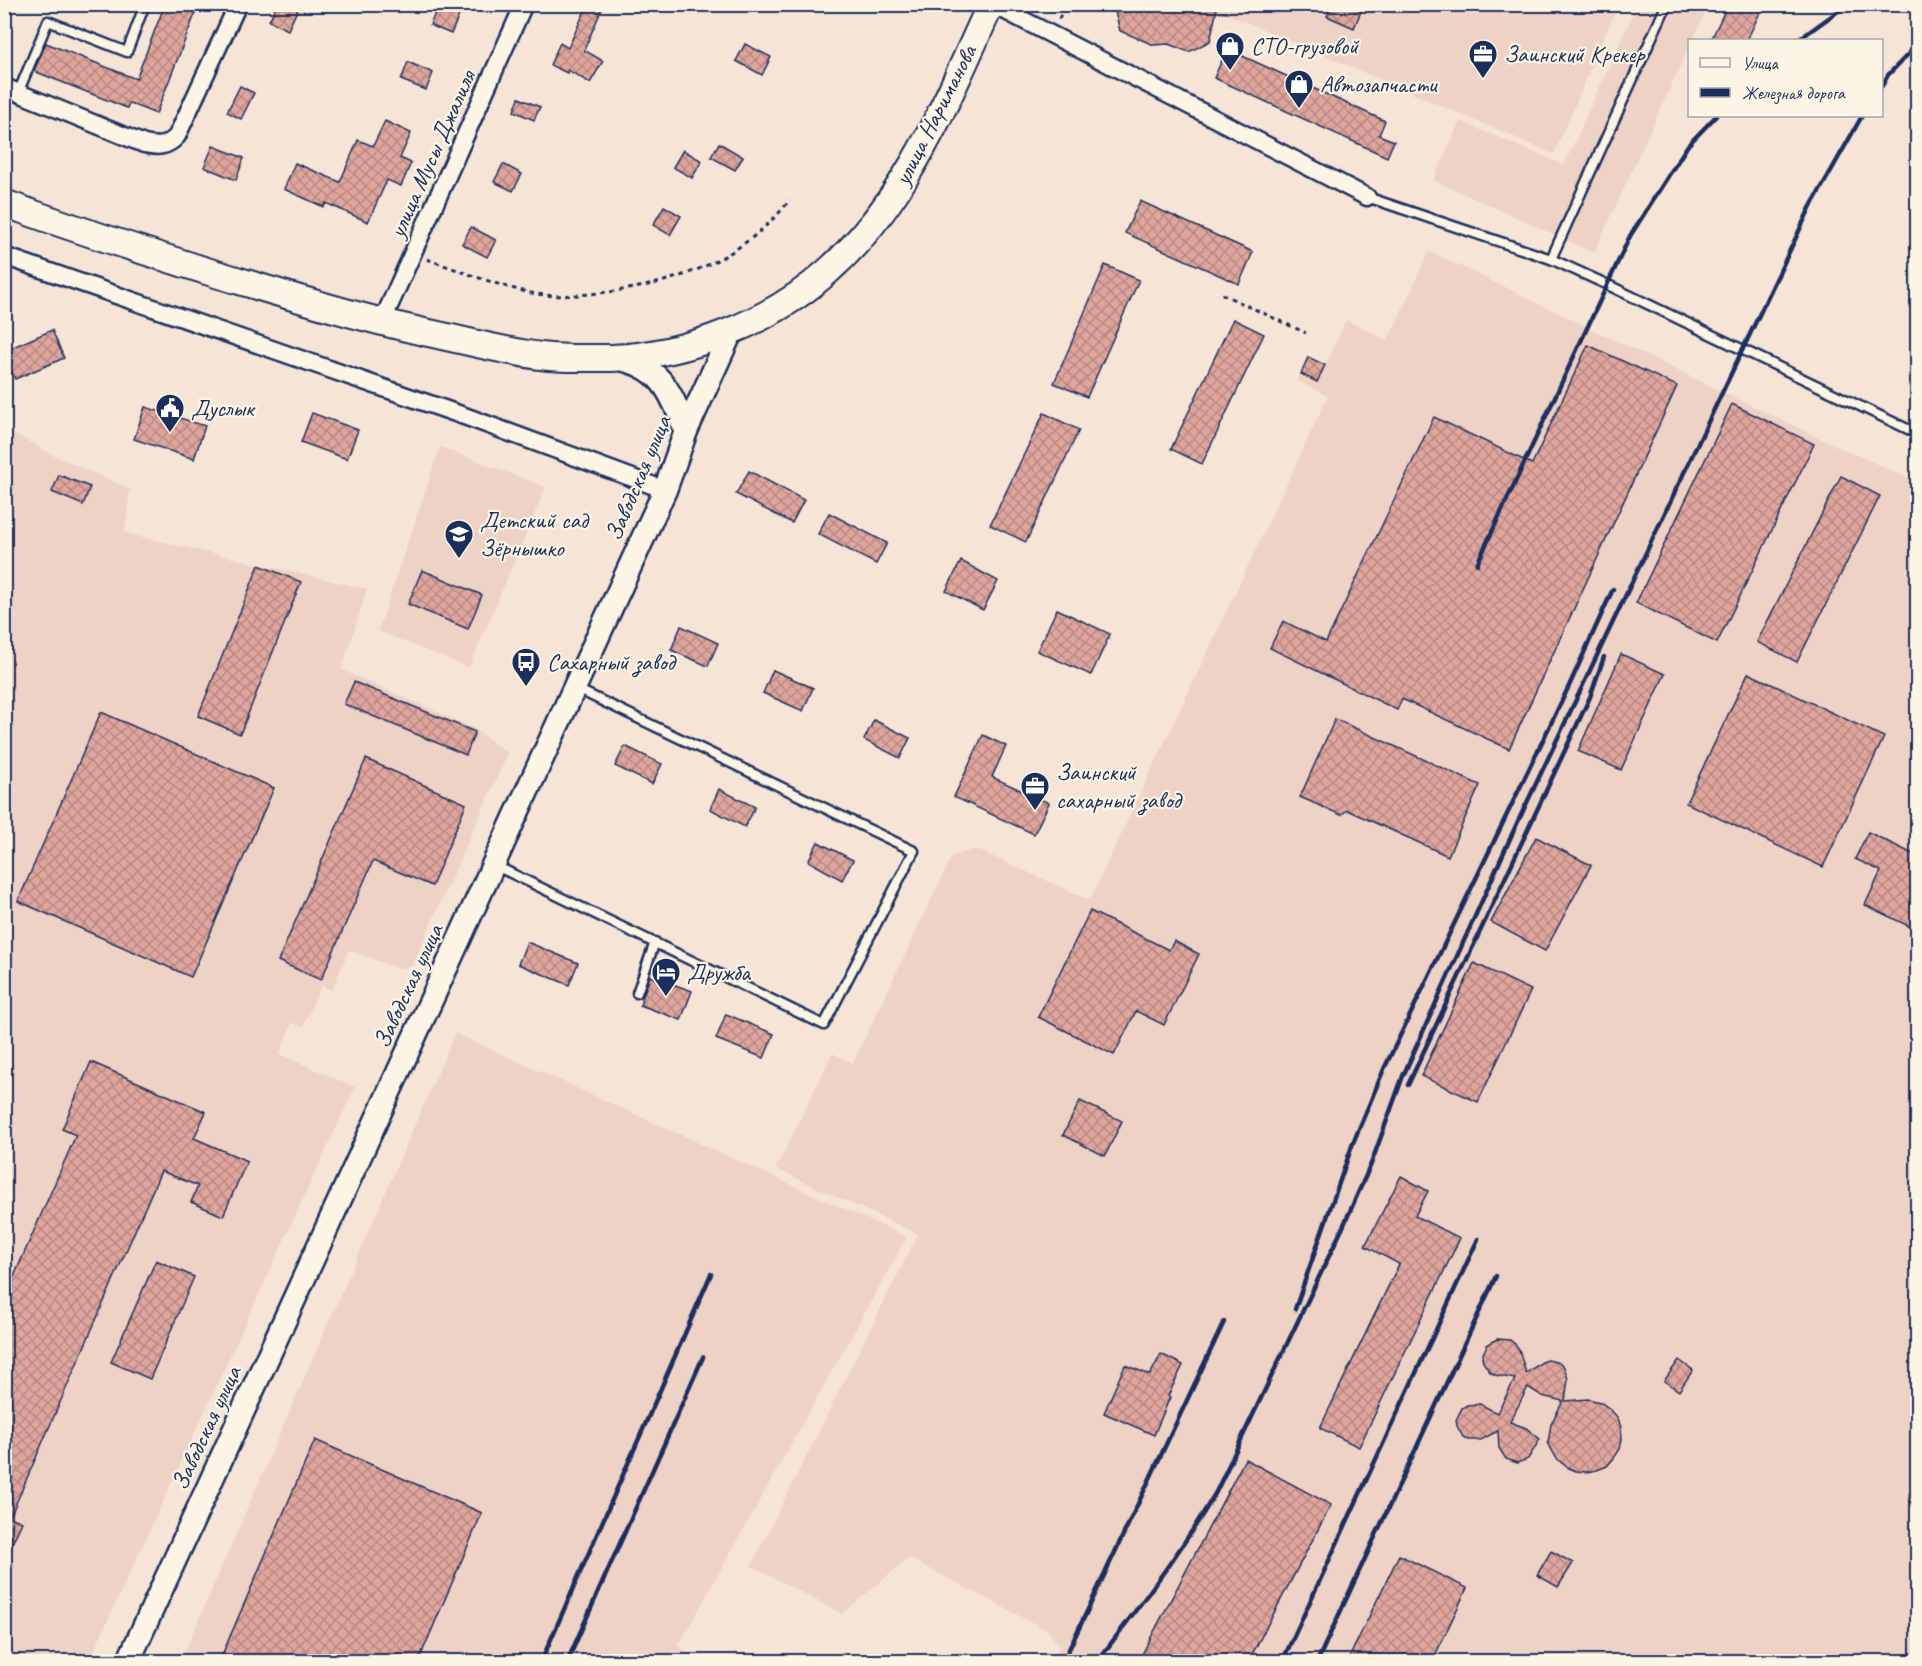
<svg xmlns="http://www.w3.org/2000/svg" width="1922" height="1666" viewBox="0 0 1922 1666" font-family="Caveat,sans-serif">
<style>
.built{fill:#efd2c6}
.building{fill:url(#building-cross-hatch);stroke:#1b2f5e;stroke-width:1.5}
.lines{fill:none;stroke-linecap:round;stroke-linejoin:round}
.lane-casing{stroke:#1b2f5e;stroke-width:13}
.street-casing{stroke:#1b2f5e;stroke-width:21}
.secondary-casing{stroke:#1b2f5e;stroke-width:27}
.primary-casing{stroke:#1b2f5e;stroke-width:30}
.path{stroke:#1b2f5e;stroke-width:3;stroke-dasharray:4.5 4.5;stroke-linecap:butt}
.lane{stroke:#fcf5e5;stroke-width:8}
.street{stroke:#fcf5e5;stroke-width:16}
.secondary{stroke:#fcf5e5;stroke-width:22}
.primary{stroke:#fcf5e5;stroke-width:26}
.rail{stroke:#1b2f5e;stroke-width:4.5}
.labels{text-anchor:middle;stroke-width:4.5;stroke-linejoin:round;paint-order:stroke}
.poi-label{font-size:24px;fill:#1b2f5e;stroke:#fcf5e5;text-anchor:start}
.street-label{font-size:24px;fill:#1b2f5e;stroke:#fcf5e5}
</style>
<defs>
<pattern id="building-cross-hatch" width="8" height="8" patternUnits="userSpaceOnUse" patternTransform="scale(1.5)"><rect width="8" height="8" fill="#e0a69d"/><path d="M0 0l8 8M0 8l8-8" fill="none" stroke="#b58883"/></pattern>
</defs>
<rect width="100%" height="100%" fill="#f6e5d7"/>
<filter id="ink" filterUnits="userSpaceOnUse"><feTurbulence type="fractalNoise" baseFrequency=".0167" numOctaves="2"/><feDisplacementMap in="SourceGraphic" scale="12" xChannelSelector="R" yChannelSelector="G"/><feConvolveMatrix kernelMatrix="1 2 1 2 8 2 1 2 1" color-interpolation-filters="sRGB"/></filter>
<g filter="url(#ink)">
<g class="built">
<path d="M1206 5H1618L1554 154Z"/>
<path d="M1637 5H1709L1693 40H1690L1689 47 1594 253 1433 180 1460 121 1564 165Z"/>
<path d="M1429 251 1832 444 1917 482V1661H1052L1059 1646 1048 1631 909 1558 842 1614 751 1566 918 1234 776 1169 832 1053 853 1063 952 856 976 849 1090 900 1328 396 1297 381 1308 357 1325 365 1346 320 1388 340Z"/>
<path d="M4 428 53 455 130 489 125 533 367 589 342 670 473 728 508 753 412 966 399 969 349 950 332 990 321 986 303 1027 292 1023 279 1054 355 1087 89 1661H5Z"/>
<path d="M440 447 546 487 469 668 378 631Z"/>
<path d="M455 1033 907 1237 679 1645 693 1661 180 1662Z"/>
</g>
<g class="building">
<path d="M165 4H199L156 114 129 103 127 108 34 71 46 43 136 79Z"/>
<path d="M277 4H300L288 30 269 21Z"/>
<path d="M439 4 460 13 451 34 430 25Z"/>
<path d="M588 4H604L584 50 603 61 590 83 568 70 567 73 550 65 560 43 568 48Z"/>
<path d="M1113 4H1218L1210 41 1189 52 1168 44 1154 45 1120 31Z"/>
<path d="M1332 4H1364L1354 28 1327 16Z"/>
<path d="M1728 4H1764L1747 40H1711Z"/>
<path d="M745 44 771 57 762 75 736 61Z"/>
<path d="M1227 49 1385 121 1379 135 1394 141 1387 157 1214 78Z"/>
<path d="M408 62 433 73 426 90 401 80Z"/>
<path d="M240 86 254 93 241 119 227 112Z"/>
<path d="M519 98 540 107 534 120 514 111Z"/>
<path d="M385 121 411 133 400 158 411 163 401 186 387 180 368 222 326 203 324 207 284 189 295 163 340 182 358 140 373 146Z"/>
<path d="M719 143 743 157 735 170 711 157Z"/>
<path d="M213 146 244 158 236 180 204 167Z"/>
<path d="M683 150 702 161 692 178 673 167Z"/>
<path d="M503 164 522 174 513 191 494 182Z"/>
<path d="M1140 201 1253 252 1239 284 1125 233Z"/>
<path d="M664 206 681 216 670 235 653 225Z"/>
<path d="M471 227 496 240 487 257 462 244Z"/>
<path d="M1105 265 1139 280 1087 397 1054 383Z"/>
<path d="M1233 319 1264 334 1202 464 1171 449Z"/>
<path d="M52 330 64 358 15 379 4 356V351Z"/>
<path d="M1588 345 1677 386 1509 749 1402 699 1397 710 1270 648 1283 621 1326 642 1434 417 1532 464Z"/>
<path d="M1308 357 1325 365 1317 382 1301 374Z"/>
<path d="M1732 404 1814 444 1717 643 1636 603Z"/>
<path d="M145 407 205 426 194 459 134 439Z"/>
<path d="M312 413 358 430 347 459 301 442Z"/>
<path d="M1044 413 1079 430 1026 542 990 525Z"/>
<path d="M749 471 804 500 792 523 736 494Z"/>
<path d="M59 475 90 487 83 505 52 492Z"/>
<path d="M1841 476 1880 496 1797 662 1757 642Z"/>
<path d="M829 513 887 543 876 564 818 534Z"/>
<path d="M961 561 998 581 983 610 946 591Z"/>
<path d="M259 565 301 582 240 734 198 716Z"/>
<path d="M422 570 482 595 468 629 408 604Z"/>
<path d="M1057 609 1110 634 1091 675 1037 651Z"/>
<path d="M681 626 718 643 708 666 671 650Z"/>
<path d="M1621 654 1665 674 1621 770 1578 751Z"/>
<path d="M773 670 813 688 803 711 763 693Z"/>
<path d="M1748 673 1884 737 1823 867 1686 803Z"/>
<path d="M354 682 475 732 466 755 344 704Z"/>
<path d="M101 712 274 788 191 977 18 901Z"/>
<path d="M1335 719 1480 785 1448 856 1347 810 1341 815 1300 797Z"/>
<path d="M874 720 910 738 900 758 864 740Z"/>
<path d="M983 735 1006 746 992 777 1049 803 1034 834 954 797Z"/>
<path d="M625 746 662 764 652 784 615 766Z"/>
<path d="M366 759 466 804 432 886 373 861 321 980 278 961Z"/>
<path d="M719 789 755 807 745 827 710 809Z"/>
<path d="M1868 832 1917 856V930L1865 905 1881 871 1855 859Z"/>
<path d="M1536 837 1591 865 1545 951 1491 922Z"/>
<path d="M818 842 853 860 842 880 808 861Z"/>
<path d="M1090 911 1169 950 1174 941 1199 954 1164 1025 1136 1011 1114 1055 1038 1017Z"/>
<path d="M527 942 578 963 569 985 518 964Z"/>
<path d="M1474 963 1531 990 1478 1102 1421 1076Z"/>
<path d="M650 976 692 991 681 1020 640 1005Z"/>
<path d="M726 1014 774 1034 764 1058 716 1039Z"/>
<path d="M91 1062 206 1112 194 1138 247 1161 223 1216 191 1202 198 1186 161 1171 10 1517 22 1522 4 1561V1299L76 1135 62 1129Z"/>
<path d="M1080 1101 1122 1121 1105 1156 1063 1135Z"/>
<path d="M1401 1176 1428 1191 1415 1216 1460 1238 1359 1447 1320 1428 1399 1264 1365 1246Z"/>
<path d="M156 1260 194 1277 150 1379 111 1362Z"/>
<path d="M1497 1339 1510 1340 1515 1344 1519 1349 1526 1373 1542 1362 1548 1360 1560 1363 1564 1367 1568 1379 1565 1401 1588 1399 1600 1402 1610 1409 1618 1418 1621 1428 1622 1439 1620 1449 1614 1458 1607 1466 1597 1470 1587 1472 1576 1471 1567 1467 1557 1459 1548 1443 1551 1424 1563 1401 1542 1396 1528 1387 1510 1422 1526 1428 1540 1439 1528 1459 1517 1463 1506 1459 1499 1448 1498 1431 1480 1440H1468L1463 1437 1457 1426 1456 1420 1462 1408 1467 1405 1480 1404 1497 1413 1515 1379 1495 1375 1490 1372 1483 1362 1482 1356 1487 1345Z"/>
<path d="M1161 1354 1183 1365 1168 1396 1170 1397 1154 1435 1104 1413 1125 1365 1150 1375Z"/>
<path d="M1679 1360 1693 1370 1679 1391 1664 1381Z"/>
<path d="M315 1440 482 1513 418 1662H219Z"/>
<path d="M1245 1459 1331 1505 1248 1662H1138Z"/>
<path d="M1551 1551 1573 1563 1558 1587 1537 1575Z"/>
<path d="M1399 1555 1467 1588 1432 1662H1347Z"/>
</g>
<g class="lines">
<g class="lane-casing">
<g id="lane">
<path d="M18 93 48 21 127 52 145 4"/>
<path d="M1367 197 1551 259 1608 285 1918 434"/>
<path d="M1551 259 1667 4"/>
<path d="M494 865 824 1025 914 851 575 688"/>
<path d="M637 993 655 942"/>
</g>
</g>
<g class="street-casing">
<g id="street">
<path d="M992 4 1367 197"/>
<path d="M4 87 144 144C158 147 167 147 177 136L238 4"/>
<path d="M4 256 467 417 665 490"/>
<path d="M382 322 524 4"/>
</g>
</g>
<g class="secondary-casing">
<g id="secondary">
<path d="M615 358C662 366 670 391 686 431"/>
<path d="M128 1662 665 490 686 431 732 330"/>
</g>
</g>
<g class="primary-casing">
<path id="primary" d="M4 203C73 229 143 251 213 273 283 294 353 316 424 332 463 340 501 351 541 356 563 359 589 358 612 358 687 355 772 322 828 271 908 200 947 99 991 4"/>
</g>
<g class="path">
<path d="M1059 19 1065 4"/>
<path d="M427 259C461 271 495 285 531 293 556 298 582 295 608 292 681 283 743 258 790 200"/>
<path d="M1222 294 1306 333"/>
</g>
<use href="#lane" class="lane"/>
<use href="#street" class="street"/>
<use href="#secondary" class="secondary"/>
<use href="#primary" class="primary"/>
<g class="rail">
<path d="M1798 40 1848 4"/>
<path d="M1882 86 1888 75 1918 44"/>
<path d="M1477 564 1630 236 1688 145 1716 116"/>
<path d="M1408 1085 1590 697 1604 657"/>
<path d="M1295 1309 1353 1143 1384 1069 1569 686 1613 589"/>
<path d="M541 1662 711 1274"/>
<path d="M567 1662 703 1357"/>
<path d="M1063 1662 1224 1322"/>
<path d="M1097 1662C1139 1606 1181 1552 1216 1492L1342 1229 1371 1164 1403 1076 1513 832 1810 208 1862 116"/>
<path d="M1282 1662 1478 1239"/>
<path d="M1317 1662 1496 1276"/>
</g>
</g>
</g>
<defs>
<g id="shop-pin" transform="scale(1.5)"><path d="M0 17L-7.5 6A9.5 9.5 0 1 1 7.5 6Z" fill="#1b2f5e" stroke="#fcf5e5"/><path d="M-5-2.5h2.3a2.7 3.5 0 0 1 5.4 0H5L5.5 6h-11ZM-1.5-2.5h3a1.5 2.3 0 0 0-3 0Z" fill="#fff"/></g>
<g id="office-pin" transform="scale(1.5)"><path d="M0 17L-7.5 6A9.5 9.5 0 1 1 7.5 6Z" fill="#1b2f5e" stroke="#fcf5e5"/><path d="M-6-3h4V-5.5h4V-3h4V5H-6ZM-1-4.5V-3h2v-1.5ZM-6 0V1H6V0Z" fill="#fff"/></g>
<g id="civic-pin" transform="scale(1.5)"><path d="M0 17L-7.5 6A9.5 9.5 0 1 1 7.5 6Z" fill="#1b2f5e" stroke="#fcf5e5"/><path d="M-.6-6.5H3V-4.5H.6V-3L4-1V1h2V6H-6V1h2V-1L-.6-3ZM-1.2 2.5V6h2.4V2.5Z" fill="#fff"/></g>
<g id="school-pin" transform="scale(1.5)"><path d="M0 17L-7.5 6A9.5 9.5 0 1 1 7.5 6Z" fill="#1b2f5e" stroke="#fcf5e5"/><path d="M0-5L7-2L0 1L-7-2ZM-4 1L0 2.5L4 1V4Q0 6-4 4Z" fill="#fff"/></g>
<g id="bus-pin" transform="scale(1.5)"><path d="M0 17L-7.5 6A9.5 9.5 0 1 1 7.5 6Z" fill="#1b2f5e" stroke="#fcf5e5"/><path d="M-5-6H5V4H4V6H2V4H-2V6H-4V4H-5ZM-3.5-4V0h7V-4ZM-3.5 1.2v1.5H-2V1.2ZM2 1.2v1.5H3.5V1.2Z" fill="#fff"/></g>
<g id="hotel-pin" transform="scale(1.5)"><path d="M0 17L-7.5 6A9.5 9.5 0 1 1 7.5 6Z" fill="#1b2f5e" stroke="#fcf5e5"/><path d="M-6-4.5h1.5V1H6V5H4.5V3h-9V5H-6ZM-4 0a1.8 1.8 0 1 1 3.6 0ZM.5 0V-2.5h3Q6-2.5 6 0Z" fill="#fff"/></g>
</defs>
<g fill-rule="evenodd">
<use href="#shop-pin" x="1230" y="46"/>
<use href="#office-pin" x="1483" y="54"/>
<use href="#shop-pin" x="1299" y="84"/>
<use href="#civic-pin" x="170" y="408"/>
<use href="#school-pin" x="459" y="534"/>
<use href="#bus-pin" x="526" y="662"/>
<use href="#office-pin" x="1035" y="786"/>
<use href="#hotel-pin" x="666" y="972"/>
</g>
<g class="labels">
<g class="poi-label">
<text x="1251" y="54">СТО-грузовой</text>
<text x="1504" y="62">Заинский Крекер</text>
<text x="1320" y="92">Автозапчасти</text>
<text x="191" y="416">Дуслык</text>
<text x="480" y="528">Детский сад<tspan x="480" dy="28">Зёрнышко</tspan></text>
<text x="547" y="670">Сахарный завод</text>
<text x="1056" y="780">Заинский<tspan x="1056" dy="28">сахарный завод</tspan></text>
<text x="687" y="980">Дружба</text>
</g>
<g class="street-label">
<text transform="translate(935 115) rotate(-63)" y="8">улица Нариманова</text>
<text transform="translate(432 154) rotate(-66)" y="8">улица Мусы Джалиля</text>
<text transform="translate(638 478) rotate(-67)" y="8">Заводская улица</text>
<text transform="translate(408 986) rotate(-65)" y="8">Заводская улица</text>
<text transform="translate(206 1428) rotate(-65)" y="8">Заводская улица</text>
</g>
</g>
<rect width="1922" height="1666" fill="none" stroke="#fcf5e5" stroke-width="24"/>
<rect x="12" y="12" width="1898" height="1642" fill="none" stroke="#1b2f5e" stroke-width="2" filter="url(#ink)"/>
<rect x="1688" y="39" width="195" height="78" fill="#fcf5e5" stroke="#a2a6af" stroke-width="1.5"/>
<rect x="1700" y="58" width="30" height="9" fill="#fcf5e5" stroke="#a2a6af" stroke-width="1.5"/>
<text x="1742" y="69" font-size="18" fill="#1b2f5e">Улица</text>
<rect x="1700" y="88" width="30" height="9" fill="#1b2f5e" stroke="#a2a6af" stroke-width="1.5"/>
<text x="1742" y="99" font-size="18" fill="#1b2f5e">Железная дорога</text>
</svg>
